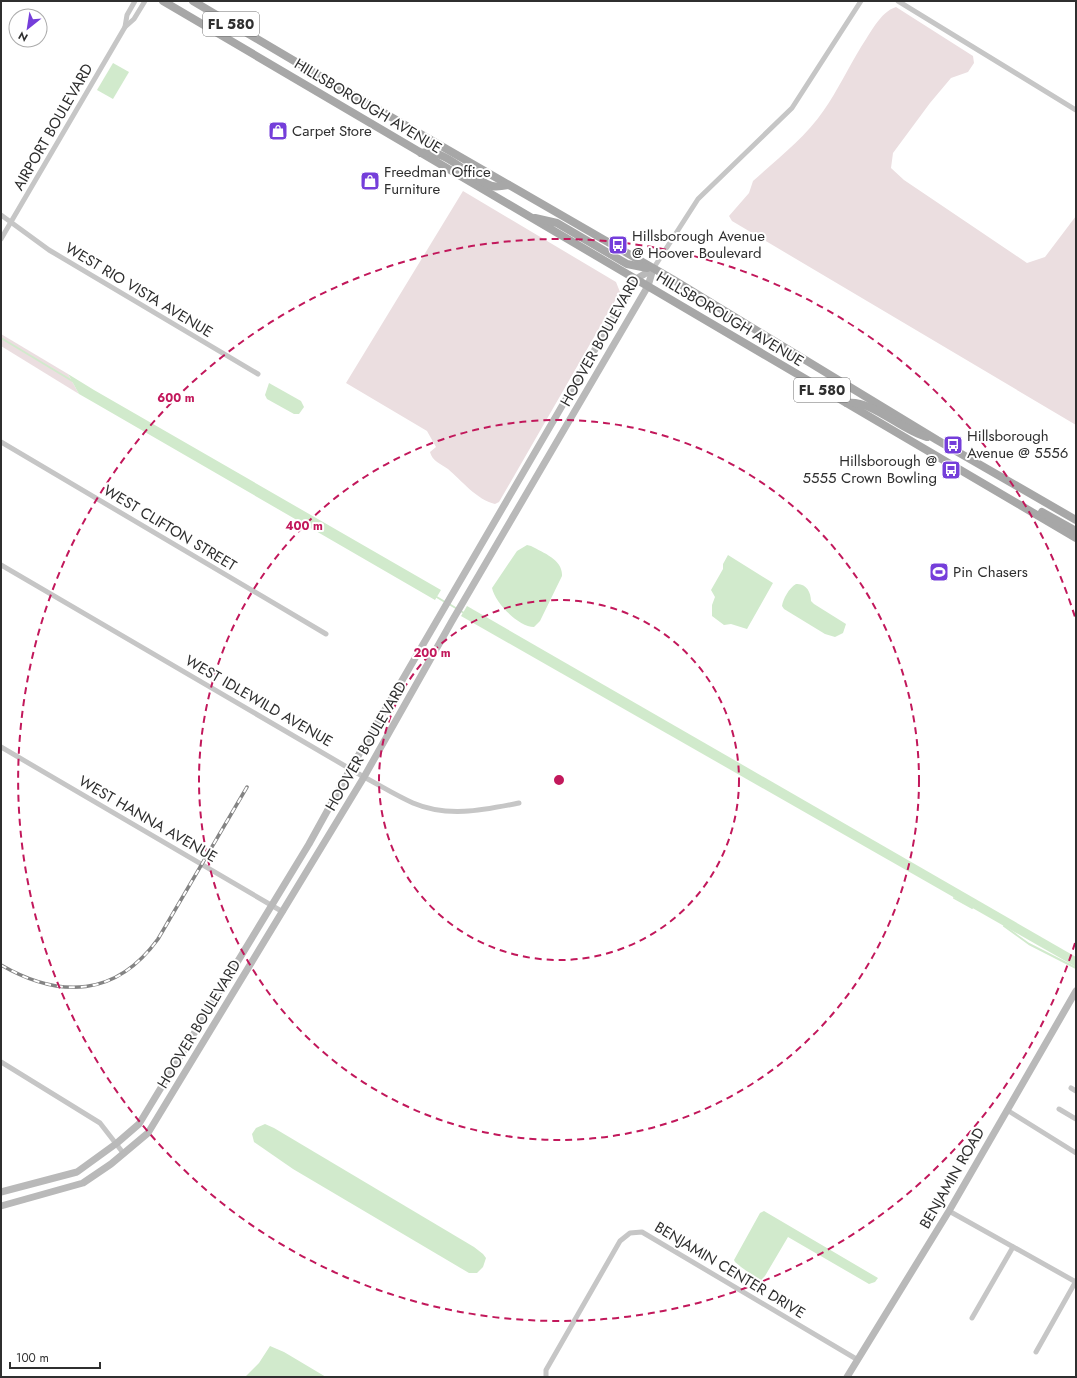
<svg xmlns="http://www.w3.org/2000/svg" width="1077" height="1378" viewBox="0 0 1077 1378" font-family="Jost,sans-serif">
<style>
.green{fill:#ebdee0}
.water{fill:#d1eacc}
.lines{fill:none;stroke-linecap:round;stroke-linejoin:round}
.stream{stroke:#d1eacc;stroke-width:2}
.street{stroke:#c6c6c6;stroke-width:5}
.secondary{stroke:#b9b9b9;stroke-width:7}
.primary{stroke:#a7a7a7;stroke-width:8}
.rail-casing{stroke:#848484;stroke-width:3.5}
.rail{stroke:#fff;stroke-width:2;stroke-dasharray:6;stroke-linecap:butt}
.ring{fill:none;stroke:#c2185b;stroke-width:2;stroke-dasharray:7 5}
.labels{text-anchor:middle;stroke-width:4;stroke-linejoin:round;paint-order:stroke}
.shield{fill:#fff;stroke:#6d6d6d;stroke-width:1}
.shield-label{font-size:14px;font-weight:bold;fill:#2f2f2f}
.street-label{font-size:15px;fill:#2f2f2f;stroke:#fff}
.poi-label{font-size:15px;fill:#2f2f2f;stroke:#fff;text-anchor:start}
.centre{fill:#c2185b;stroke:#fff;stroke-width:2}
.ring-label{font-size:12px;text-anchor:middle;font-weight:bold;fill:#c2185b;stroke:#fff;stroke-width:4;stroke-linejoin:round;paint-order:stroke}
</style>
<rect width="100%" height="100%" fill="#fff"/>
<g class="green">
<path d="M896 7 973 56 974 63 968 72 951 78 930 103 893 153 891 168 904 180 1027 263 1045 257 1076 216V425L732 221 729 216 749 193 753 181C777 159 805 138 824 110 838 90 848 68 861 47 870 34 880 12 896 7Z"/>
<path d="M463 191 616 282 620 292 499 502 495 504C477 500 461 480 448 469 441 464 432 461 430 452L436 447 427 431 346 383Z"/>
<path d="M1 334 68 374 79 394 1 346Z"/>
</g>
<g class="water">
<path d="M113 63 129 72 113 99 97 90Z"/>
<path d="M68 374 94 390 441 590 435 600 93 402 79 394Z"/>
<path d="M269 383 301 401 304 407 299 414H294L267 399 265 395Z"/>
<path d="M527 545 531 546C544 553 563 560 562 576L540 621 534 627C519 627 495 603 492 588L517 551Z"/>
<path d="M728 555 773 583 747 629 731 624 724 625 712 616V605L715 597 711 590 723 569V564Z"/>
<path d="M796 584C806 583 811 592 811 601L814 604 846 624 843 633 835 637 825 634 784 609 782 606C783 599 789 588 796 584Z"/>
<path d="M467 606 1076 957V967L461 616Z"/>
<path d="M265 1124 274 1128 474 1247 483 1254 486 1258 483 1267 477 1273H469L293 1169 254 1142 252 1134 256 1128Z"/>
<path d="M764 1211 878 1278 875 1282 869 1284 788 1237 765 1276 761 1280C752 1275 743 1269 735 1262L734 1260 760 1213Z"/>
<path d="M270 1346 284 1352 326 1377H245L259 1363Z"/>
</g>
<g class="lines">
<g class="stream">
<path d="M1 338 74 382"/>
<path d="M435 596 445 602"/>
<path d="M449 604 464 613"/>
<path d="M954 898 972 908"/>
<path d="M1004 926 1029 944 1076 968"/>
</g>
<g class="street">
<path d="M898 1 1076 110"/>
<path d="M125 27 127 15 135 1"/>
<path d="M1 215 49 250 258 374"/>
<path d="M1 239 125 27 134 19 145 1"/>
<path d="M653 269 698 199 792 108 861 1"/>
<path d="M1 442 326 634"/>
<path d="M1 565 364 777C381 786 397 796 413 803 448 818 484 810 519 803"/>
<path d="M1 747 283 912"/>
<path d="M1 1062 100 1123 124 1154"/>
<path d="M1071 1088 1076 1091"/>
<path d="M1059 1109 1076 1119"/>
<path d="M1007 1110 1076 1153"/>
<path d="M949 1211 1076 1282"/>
<path d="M972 1318 1013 1247"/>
<path d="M1036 1352 1076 1281"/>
<path d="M546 1377V1370L620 1241 630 1233 642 1232 858 1360"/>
</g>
<g class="secondary">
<path d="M1 1192 77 1172 117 1143 139 1124 309 844 351 768 636 279 653 269"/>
<path d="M1 1206 83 1183 111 1164 148 1133 364 777 452 621 648 286 653 269"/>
<path d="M847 1377 949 1211 1076 991"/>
</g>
<g class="primary">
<path d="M163 1 1076 538"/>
<path d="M193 1 313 72 672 279 937 440 1076 520"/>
<path d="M421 153C445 147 470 179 492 186 496 187 503 186 508 185"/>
<path d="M535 218 557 223 627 264 647 268"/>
<path d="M847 403C871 399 902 431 927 437"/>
<path d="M1042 512 1076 531"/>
</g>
<g class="rail-casing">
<path id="rail" d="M1 965C60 999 116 997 158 939L247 787"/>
</g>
<use href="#rail" class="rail"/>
</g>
<g class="ring">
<circle cx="559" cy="780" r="180"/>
<circle cx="559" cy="780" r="360"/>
<path d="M1075 943A541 541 0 1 1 1075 617"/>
</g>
<defs>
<g id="shop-square" transform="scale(1)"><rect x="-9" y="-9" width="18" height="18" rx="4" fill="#753eda" stroke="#fff"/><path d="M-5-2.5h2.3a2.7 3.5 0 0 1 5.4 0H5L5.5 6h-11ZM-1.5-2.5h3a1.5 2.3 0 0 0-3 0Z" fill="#fff"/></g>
<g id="bus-square" transform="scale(1)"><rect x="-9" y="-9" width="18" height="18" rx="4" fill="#753eda" stroke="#fff"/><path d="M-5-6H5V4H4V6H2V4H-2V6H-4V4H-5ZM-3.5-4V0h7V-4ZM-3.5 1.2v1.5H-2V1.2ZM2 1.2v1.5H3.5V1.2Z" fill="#fff"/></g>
<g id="stadium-square" transform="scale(1)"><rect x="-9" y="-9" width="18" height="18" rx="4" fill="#753eda" stroke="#fff"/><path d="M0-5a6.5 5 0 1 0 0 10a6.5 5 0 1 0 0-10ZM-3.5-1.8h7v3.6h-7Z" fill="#fff"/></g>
</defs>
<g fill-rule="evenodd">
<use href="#shop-square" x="278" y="131"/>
<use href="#shop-square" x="370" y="181"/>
<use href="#bus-square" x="618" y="245"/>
<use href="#bus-square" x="953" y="445"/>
<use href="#bus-square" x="951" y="470"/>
<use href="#stadium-square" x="939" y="572"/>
</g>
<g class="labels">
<g class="shield">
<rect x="203" y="12" width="56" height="24" rx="3"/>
<rect x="794" y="378" width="56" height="24" rx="3"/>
</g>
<g class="shield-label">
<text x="231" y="29">FL 580</text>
<text x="822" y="395">FL 580</text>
</g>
<g class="street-label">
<text transform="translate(368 106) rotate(31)" y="5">HILLSBOROUGH AVENUE</text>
<text transform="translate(53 127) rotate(-60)" y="5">AIRPORT BOULEVARD</text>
<text transform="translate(139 290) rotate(31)" y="5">WEST RIO VISTA AVENUE</text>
<text transform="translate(730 319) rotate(31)" y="5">HILLSBOROUGH AVENUE</text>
<text transform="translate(600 341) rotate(-61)" y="5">HOOVER BOULEVARD</text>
<text transform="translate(170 528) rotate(31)" y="5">WEST CLIFTON STREET</text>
<text transform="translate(259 701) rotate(30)" y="5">WEST IDLEWILD AVENUE</text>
<text transform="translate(366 746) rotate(-60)" y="5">HOOVER BOULEVARD</text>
<text transform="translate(148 819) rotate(30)" y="5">WEST HANNA AVENUE</text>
<text transform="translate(199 1024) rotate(-59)" y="5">HOOVER BOULEVARD</text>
<text transform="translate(952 1178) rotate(-60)" y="5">BENJAMIN ROAD</text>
<text transform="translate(730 1270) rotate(31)" y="5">BENJAMIN CENTER DRIVE</text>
</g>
<g class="poi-label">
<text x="292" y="136">Carpet Store</text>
<text x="384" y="177">Freedman Office<tspan x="384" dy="17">Furniture</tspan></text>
<text x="632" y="241">Hillsborough Avenue<tspan x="632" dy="17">@ Hoover Boulevard</tspan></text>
<text x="967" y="441">Hillsborough<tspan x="967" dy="17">Avenue @ 5556</tspan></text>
<text x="937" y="466" text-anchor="end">Hillsborough @<tspan x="937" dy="17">5555 Crown Bowling</tspan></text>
<text x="953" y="577">Pin Chasers</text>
</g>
</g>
<circle cx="559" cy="780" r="6" class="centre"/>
<g class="ring-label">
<text x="176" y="402">600 m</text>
<text x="304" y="530">400 m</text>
<text x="432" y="657">200 m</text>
</g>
<rect width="1077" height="1378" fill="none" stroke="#2f2f2f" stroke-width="4"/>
<g transform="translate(28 28) rotate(210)"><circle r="19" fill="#ffffff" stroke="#acacac"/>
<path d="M0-3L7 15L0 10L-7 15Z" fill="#753eda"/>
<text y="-6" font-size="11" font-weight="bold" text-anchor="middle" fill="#2f2f2f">N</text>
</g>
<path d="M10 1362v6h90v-6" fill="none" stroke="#2f2f2f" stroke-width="2"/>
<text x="16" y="1362" font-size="12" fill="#2f2f2f" stroke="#ffffff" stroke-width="3" paint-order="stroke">100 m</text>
</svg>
